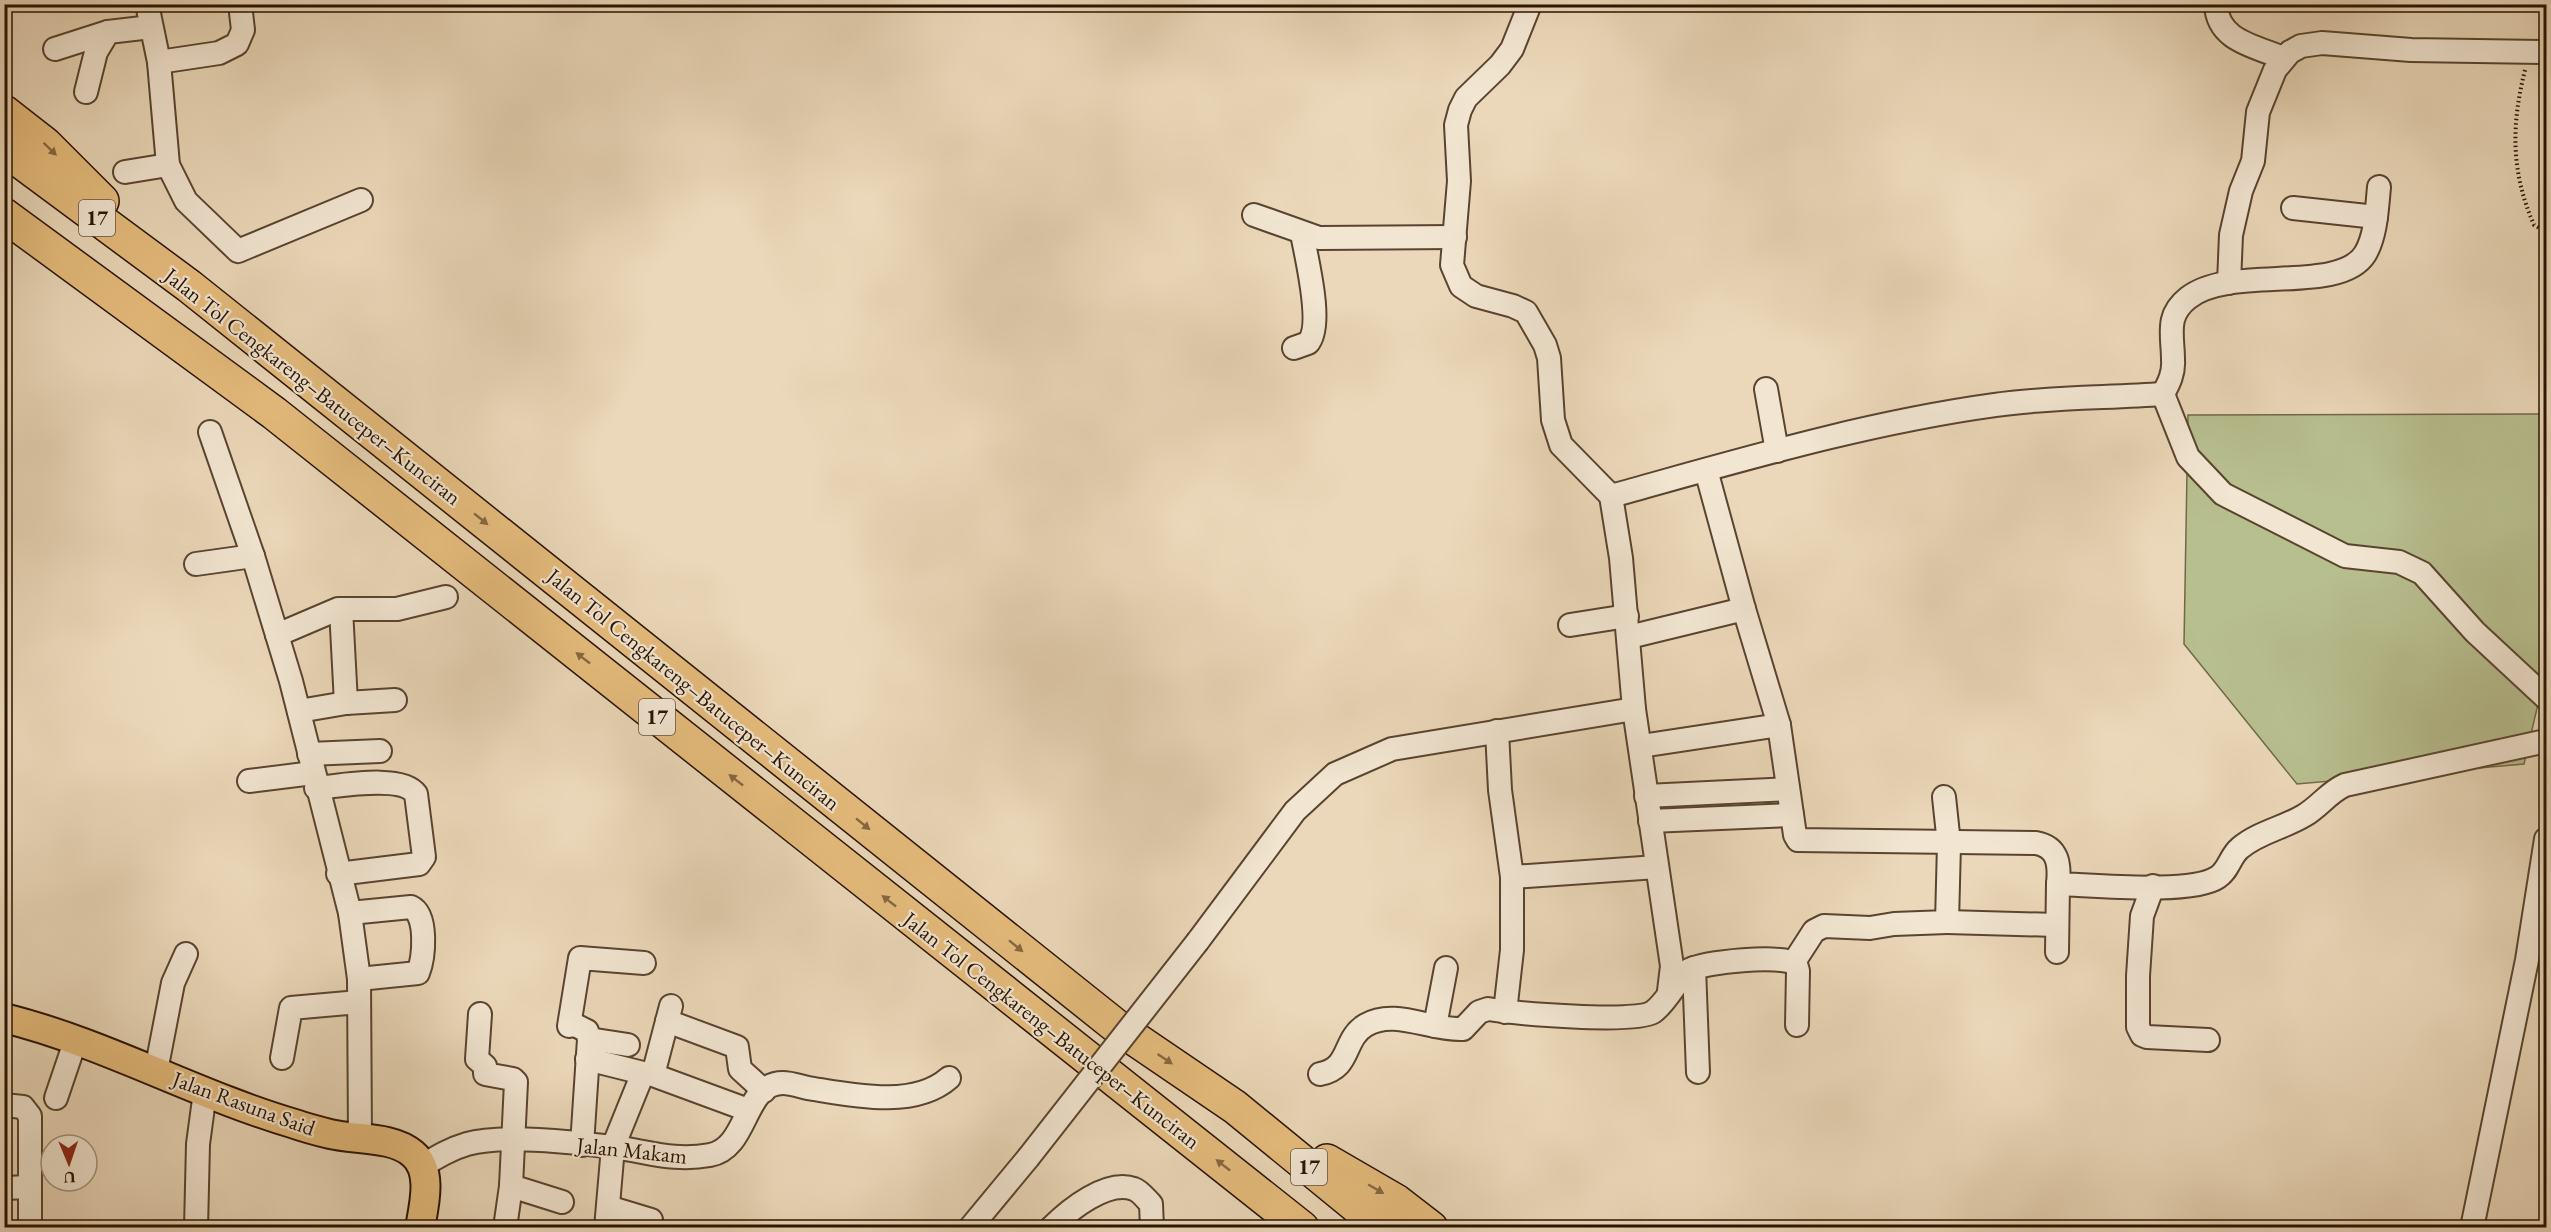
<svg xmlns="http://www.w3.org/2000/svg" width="2551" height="1232" viewBox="0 0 2551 1232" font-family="'EB Garamond',serif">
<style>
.green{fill:#b8bf8f;stroke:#706948;stroke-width:1.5}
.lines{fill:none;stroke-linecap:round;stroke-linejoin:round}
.minor-casing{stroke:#59442f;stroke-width:26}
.major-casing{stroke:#281301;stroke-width:32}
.highway-casing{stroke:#281301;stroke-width:36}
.path{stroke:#281301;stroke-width:4;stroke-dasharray:1.5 3;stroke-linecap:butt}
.minor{stroke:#f2e6d2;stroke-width:22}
.major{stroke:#e6bc7d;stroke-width:28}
.highway{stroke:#e6bc7d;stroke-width:33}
.minor-bridge-casing{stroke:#59442f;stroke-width:26;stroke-linecap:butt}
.minor-bridge{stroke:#f2e6d2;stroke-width:22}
.oneway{fill:#87683f}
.labels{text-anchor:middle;stroke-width:4.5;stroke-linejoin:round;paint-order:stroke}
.shield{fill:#f2e6d2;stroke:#655240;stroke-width:1.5}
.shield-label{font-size:21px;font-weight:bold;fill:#281301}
.street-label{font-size:22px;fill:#281301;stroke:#f2e6d2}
</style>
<rect width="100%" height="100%" fill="#ebd8ba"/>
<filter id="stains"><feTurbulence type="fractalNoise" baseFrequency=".00333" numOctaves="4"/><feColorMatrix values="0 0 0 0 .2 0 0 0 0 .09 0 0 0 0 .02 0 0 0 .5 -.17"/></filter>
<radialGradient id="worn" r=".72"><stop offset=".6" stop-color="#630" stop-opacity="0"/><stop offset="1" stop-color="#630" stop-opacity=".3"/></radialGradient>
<path class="green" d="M2546 414V683L2541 691 2524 764 2297 784 2184 644 2188 415Z"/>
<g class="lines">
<g class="minor-casing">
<g id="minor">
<path d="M147 4 159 62 168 165 186 201 238 251 361 200"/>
<path d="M1530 4 1512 49 1500 65 1466 98 1460 110 1456 125 1459 181 1452 265 1461 286 1476 296 1513 306 1526 312 1545 345 1549 358 1553 420 1561 445 1611 496 1621 558 1634 709 1672 966 1669 991"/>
<path d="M2216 4C2217 41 2255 46 2283 58"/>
<path d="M55 49 108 32"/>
<path d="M159 62 219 53 237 44 243 30 240 4"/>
<path d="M86 92 96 52 108 32 151 27"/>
<path d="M125 172 168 165"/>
<path d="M2293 208 2376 217"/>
<path d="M1254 215 1319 238 1455 237"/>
<path d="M2229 283 2231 235 2241 191 2253 161 2258 112 2275 70 2290 52 2301 46 2322 43 2411 50 2546 52"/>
<path d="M1294 348 1308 343C1324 325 1306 257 1302 233"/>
<path d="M1766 389 1777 451"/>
<path d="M2163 394 2188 457 2223 494 2345 556 2399 562 2422 573 2475 632 2546 698"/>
<path d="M2163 394C2169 383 2174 373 2173 360 2173 335 2165 316 2188 298 2231 264 2339 295 2365 254 2376 236 2377 208 2379 187"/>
<path d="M210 432 253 556 291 681 350 913 359 979 360 1139"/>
<path d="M1611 496C1738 461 1864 423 1995 405 2050 397 2107 398 2163 394"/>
<path d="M196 564 253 556"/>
<path d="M341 609 346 703"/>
<path d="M1744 609 1779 725 1795 835 1798 840 2036 843C2058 847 2060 864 2058 884 2093 885 2192 895 2218 877 2229 870 2230 856 2240 848 2259 832 2284 828 2305 815 2320 806 2329 792 2345 785L2546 741"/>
<path d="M1570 625 1627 616"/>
<path d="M277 635 338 609H397L446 597"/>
<path d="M1629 637 1744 609 1706 470"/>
<path d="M299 711 346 703 395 700"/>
<path d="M1497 731 1500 790 1512 877V950L1505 1012"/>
<path d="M1641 746 1779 725"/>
<path d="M309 754 380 751"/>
<path d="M249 781 313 773"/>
<path d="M316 788C340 786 402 774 416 794L424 857 419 864 338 874"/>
<path d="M1646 796 1788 789"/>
<path d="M1650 821 1792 815"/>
<path d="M1512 877 1657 867"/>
<path d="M2153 886 2142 916 2138 976V1027L2142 1035 2147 1037 2208 1040"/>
<path d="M350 913 411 907C428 915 424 958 418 973L359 979"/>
<path d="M1947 922 2056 925"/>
<path d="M1198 941 1295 811 1335 774 1392 749 1634 709"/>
<path d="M2057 952 2058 884"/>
<path d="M1794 962 1814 931 1824 926 1870 928 1894 924 1947 922 1949 844 1944 797"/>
<path d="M1694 968 1698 1072"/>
<path d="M671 1006 653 1075 748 1110"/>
<path d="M480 1014 477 1059 485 1066V1074L513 1079 516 1082 511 1186 505 1228"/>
<path d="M667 1021 737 1047 740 1069 764 1091"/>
<path d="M1435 1026 1446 968"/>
<path d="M589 1039 628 1045"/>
<path d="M282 1058 291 1008 359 1002"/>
<path d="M587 1059 643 1073 613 1147 606 1228"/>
<path d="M156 1071 173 983 186 954"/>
<path d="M1320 1074C1352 1068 1342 1039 1366 1025 1395 1008 1431 1031 1463 1029L1479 1012 1488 1009C1513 1013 1635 1024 1653 1012 1667 1002 1675 982 1689 970 1706 962 1780 954 1796 964L1798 971 1797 1025"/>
<path d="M56 1098 76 1039"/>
<path d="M4 1105 23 1107 30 1116V1228"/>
<path d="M582 1145 589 1039 587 1031 575 1025 569 1026 580 958 644 963"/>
<path d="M422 1166C437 1157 450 1149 467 1144 504 1134 573 1142 612 1147 647 1151 673 1162 710 1155 749 1148 743 1083 783 1083 793 1083 804 1088 814 1089 856 1096 915 1108 949 1078"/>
<path d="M511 1186 562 1202"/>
<path d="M4 1188 30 1187"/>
<path d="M608 1207 651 1220"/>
<path d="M196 1228 198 1144 205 1092"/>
<path d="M970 1228 1028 1158"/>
<path d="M1051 1228C1069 1210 1107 1179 1134 1189 1140 1191 1146 1199 1151 1204L1152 1228"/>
<path d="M2472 1228 2527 960 2546 839"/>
</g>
</g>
<g class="major-casing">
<path id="major" d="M4 1018C105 1043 196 1095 295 1124 306 1128 318 1131 330 1134 355 1140 393 1136 413 1154 433 1171 424 1205 420 1228"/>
</g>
<g class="highway-casing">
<g id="highway">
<path d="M4 112 45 144 102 201"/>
<path d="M4 149 189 286 1116 1026 1235 1107 1383 1228"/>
<path d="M4 215 274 413 1302 1228"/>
<path d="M1327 1161 1396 1201 1431 1228"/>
</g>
</g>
<path class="path" d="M2525 70C2511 126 2511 172 2534 225L2546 232"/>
<use href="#minor" class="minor"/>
<use href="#major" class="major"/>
<use href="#highway" class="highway"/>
<g class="minor-bridge-casing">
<path id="minor-bridge" d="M1028 1158 1198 941"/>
</g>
<use href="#minor-bridge" class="minor-bridge"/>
</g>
<defs><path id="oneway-solid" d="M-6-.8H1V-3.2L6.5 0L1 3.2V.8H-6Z" transform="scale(1.5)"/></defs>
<g class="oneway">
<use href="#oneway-solid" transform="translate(50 149) rotate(44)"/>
<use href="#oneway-solid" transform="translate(481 519) rotate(39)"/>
<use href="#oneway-solid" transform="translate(583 658) rotate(-142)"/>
<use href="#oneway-solid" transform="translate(736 780) rotate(-142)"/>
<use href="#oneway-solid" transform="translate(863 824) rotate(39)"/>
<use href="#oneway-solid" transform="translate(889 901) rotate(-142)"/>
<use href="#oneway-solid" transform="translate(1016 946) rotate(39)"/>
<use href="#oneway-solid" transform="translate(1165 1059) rotate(34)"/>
<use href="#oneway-solid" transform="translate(1223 1165) rotate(-142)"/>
<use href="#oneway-solid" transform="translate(1376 1189) rotate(30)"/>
</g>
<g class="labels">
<g class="shield">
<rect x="79" y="200" width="36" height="36" rx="4.5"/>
<rect x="639" y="699" width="36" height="36" rx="4.5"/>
<rect x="1291" y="1149" width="36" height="36" rx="4.5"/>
</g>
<g class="shield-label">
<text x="97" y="225">17</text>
<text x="657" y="724">17</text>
<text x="1309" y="1174">17</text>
</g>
<g class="street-label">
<text transform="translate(313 386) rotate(38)" y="8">Jalan Tol Cengkareng–Batuceper–Kunciran</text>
<text transform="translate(694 689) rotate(39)" y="8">Jalan Tol Cengkareng–Batuceper–Kunciran</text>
<text transform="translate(1052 1030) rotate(38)" y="8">Jalan Tol Cengkareng–Batuceper–Kunciran</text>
<text transform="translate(244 1103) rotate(20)" y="8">Jalan Rasuna Said</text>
<text transform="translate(632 1150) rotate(6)" y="8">Jalan Makam</text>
</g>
</g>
<rect width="2551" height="1232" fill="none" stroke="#ebd8ba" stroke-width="24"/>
<rect x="6" y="6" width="2539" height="1220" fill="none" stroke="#281301" stroke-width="3"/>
<rect x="12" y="12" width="2527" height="1208" fill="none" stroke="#281301" stroke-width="1.5"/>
<g transform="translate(69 1163) rotate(178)"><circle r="28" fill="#f2e6d2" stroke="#a1927e" stroke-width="1.5"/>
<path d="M0-4.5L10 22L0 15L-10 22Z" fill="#8f2418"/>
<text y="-9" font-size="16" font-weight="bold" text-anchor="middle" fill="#281301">U</text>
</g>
<rect width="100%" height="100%" filter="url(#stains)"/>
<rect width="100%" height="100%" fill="url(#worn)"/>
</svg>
